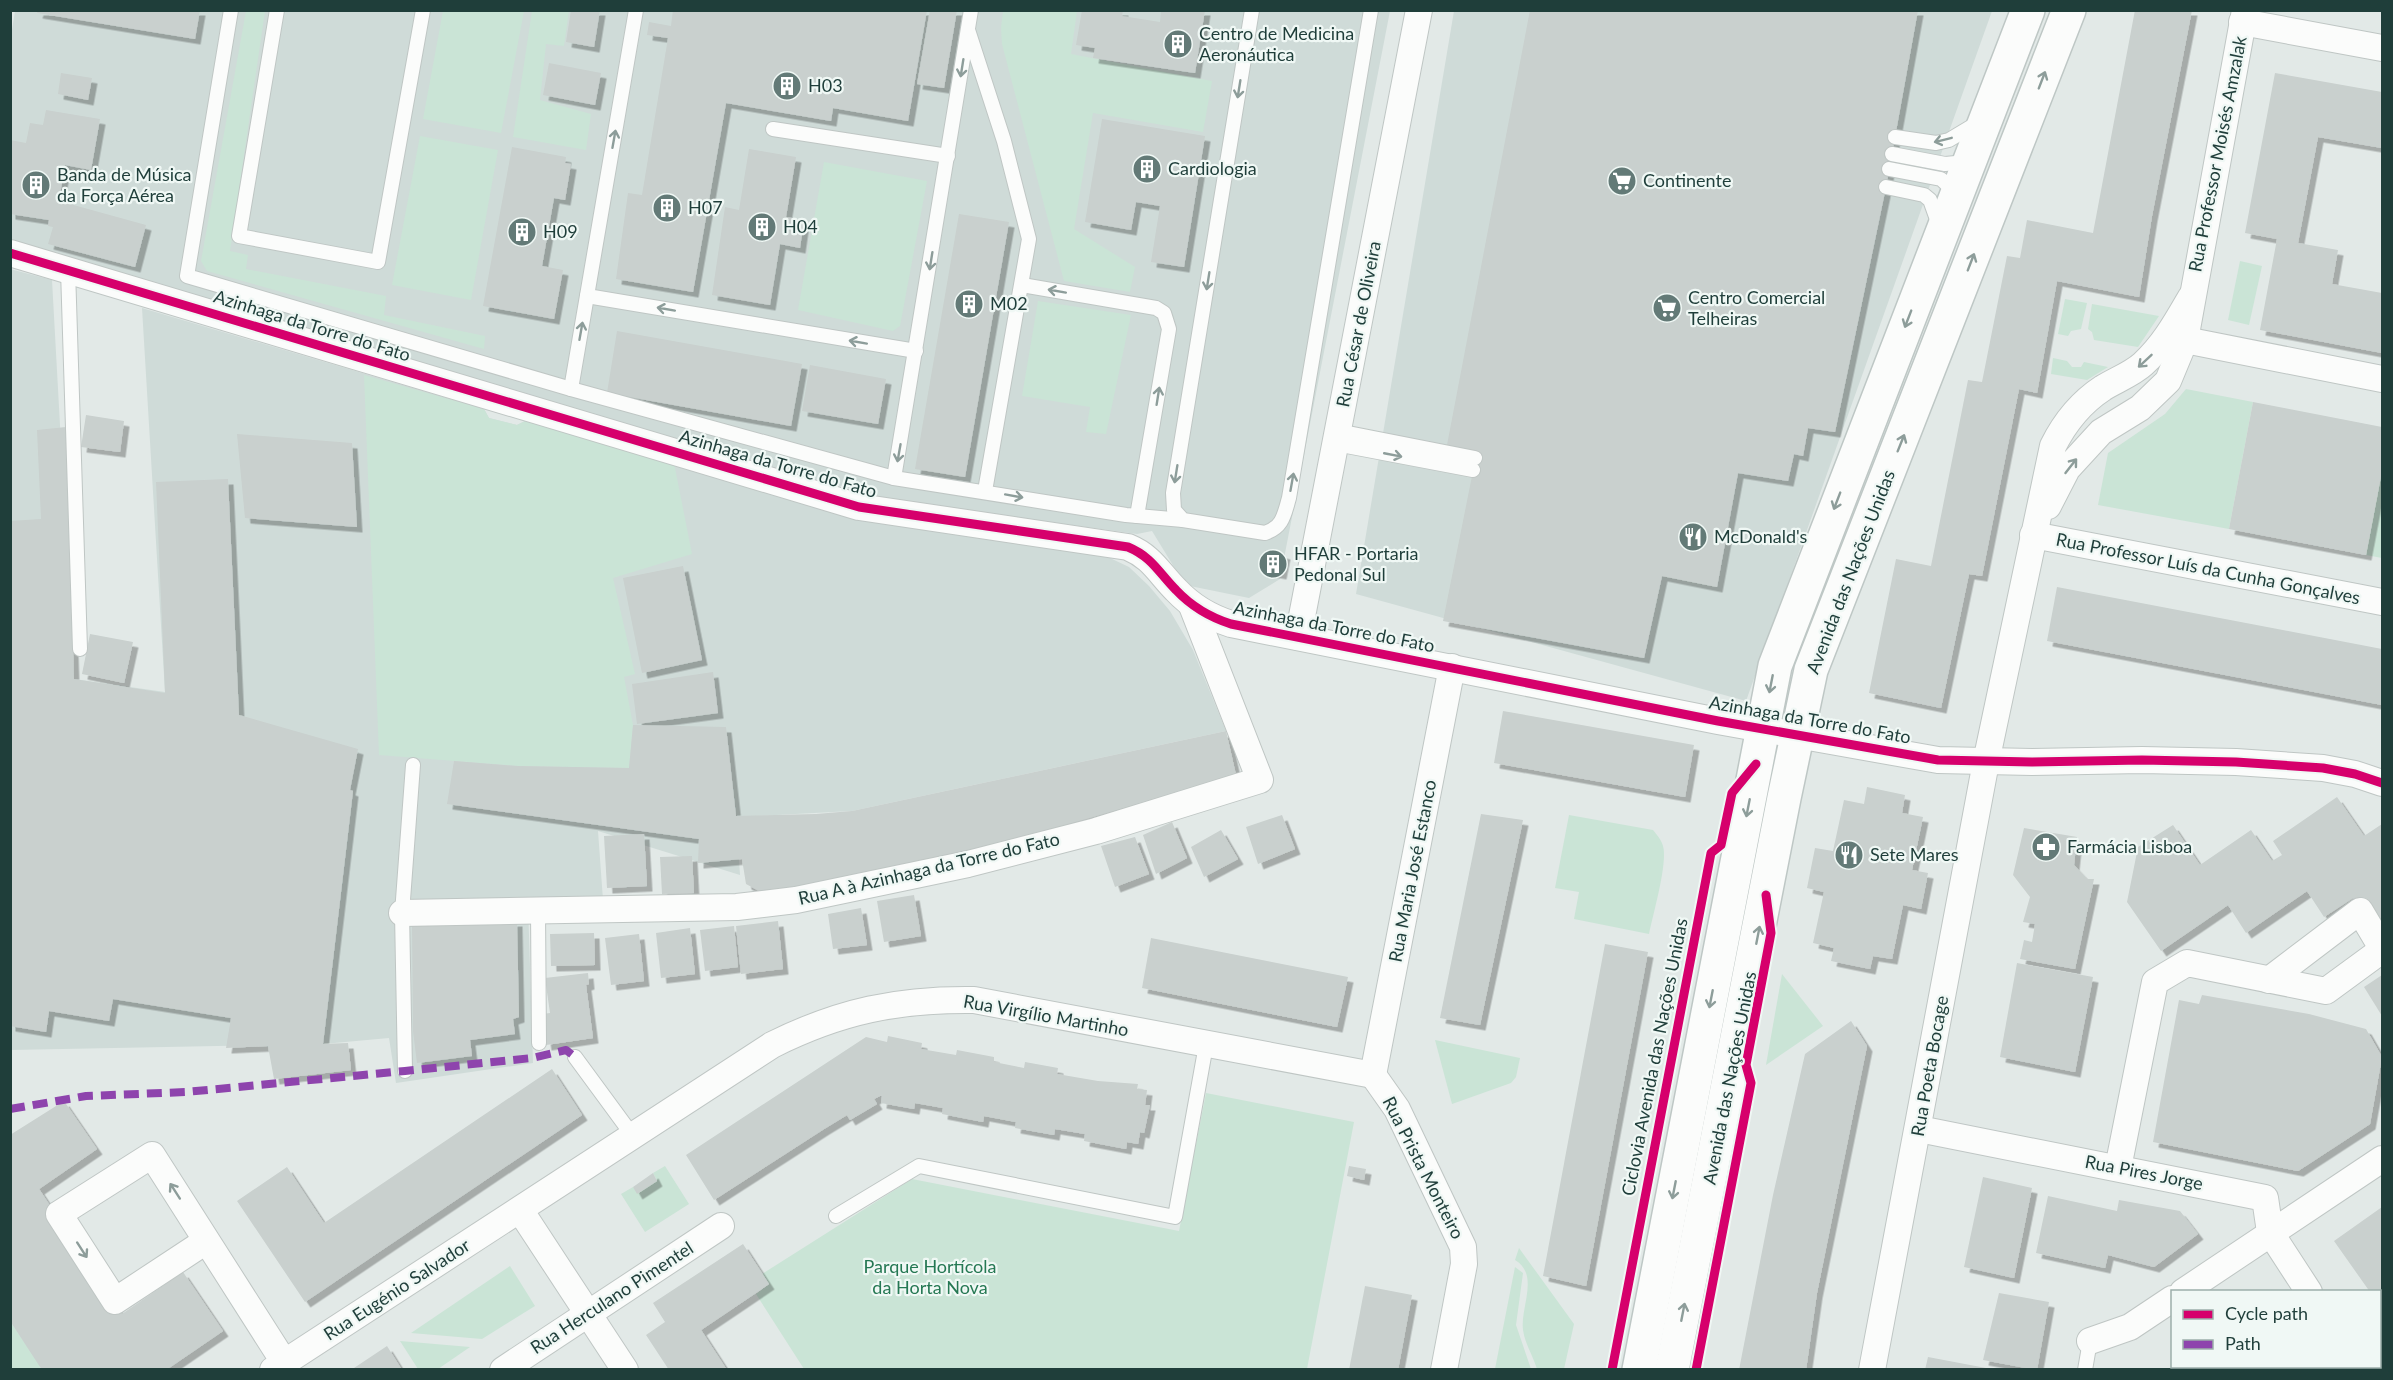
<svg xmlns="http://www.w3.org/2000/svg" width="2393" height="1380" viewBox="0 0 2393 1380" font-family="Lato,sans-serif">
<style>
.built{fill:#cfdbd8}
.green{fill:#cae4d6}
.building{fill:#c9d0ce;filter:url(#shadow)}
.lines{fill:none;stroke-linecap:round;stroke-linejoin:round}
.service-casing{stroke:#bfc6c4;stroke-width:16}
.pedestrian-casing{stroke:#bfc6c4;stroke-width:22}
.minor-casing{stroke:#bfc6c4;stroke-width:28}
.secondary-casing{stroke:#bec7c5;stroke-width:36}
.service{stroke:#fbfcfb;stroke-width:14}
.pedestrian{stroke:#fbfcfb;stroke-width:20}
.minor{stroke:#fbfcfb;stroke-width:26}
.secondary{stroke:#fbfcfb;stroke-width:33}
.quiet{stroke:#8e44ad;stroke-width:8;stroke-dasharray:15 8;stroke-linecap:butt}
.cycleway-casing{stroke:#f0f8f5;stroke-width:13}
.cycleway{stroke:#d6006c;stroke-width:9}
.oneway{stroke:#8d9d9a}
.labels{text-anchor:middle;stroke-width:4.5;stroke-linejoin:round;paint-order:stroke}
.poi-label{font-size:18px;fill:#1f3e3a;stroke:#f0f8f5;text-anchor:start}
.street-label{font-size:18px;fill:#1f3e3a;stroke:#f0f8f5}
.park-label{font-size:18px;fill:#257853;stroke:#f0f8f5}
</style>
<defs>
<filter id="shadow"><feDropShadow dx="5.5" dy="5.5" stdDeviation="0" flood-color="#0004"/></filter>
</defs>
<rect width="100%" height="100%" fill="#e2e9e7"/>
<g class="built">
<path d="M15 11H1390L1280 579 1249 598 1185 585 1152 531 1137 534 885 499 11 245 10 42Z"/>
<path d="M1454 11H1992L1746 701 1356 594Z"/>
<path d="M10 269 52 280 74 679 165 692 142 308 484 409 489 418 517 425 525 421 674 463 1110 558 1129 567 1149 586 1170 611 1193 650 1226 731 852 811 736 817 740 875 598 831 603 900 528 904 533 1063 396 1083 389 1038 323 1044 11 1050Z"/>
</g>
<g class="green">
<path d="M246 11H265L230 251 248 255 246 269 386 296 384 315 485 336 484 349 207 271 201 261Z"/>
<path d="M443 11H524L501 133 423 119Z"/>
<path d="M532 11H569L564 46 546 44 540 100 591 114 586 150 513 137Z"/>
<path d="M1003 11H1077L1071 54 1212 81 1203 132 1093 113 1074 229 1135 267 1130 292 1064 281 1002 44 1001 28Z"/>
<path d="M420 136 498 150 471 300 392 285Z"/>
<path d="M824 162 927 181 900 326 893 331 798 310Z"/>
<path d="M2240 261 2262 266 2249 325 2228 320Z"/>
<path d="M2065 299 2087 303 2081 329 2071 331 2068 336 2058 334Z"/>
<path d="M1038 301 1131 315 1106 434 1086 432 1090 407 1022 396Z"/>
<path d="M2092 304 2159 316 2138 347 2094 340 2092 332 2088 329Z"/>
<path d="M2053 358 2067 361 2072 367H2081L2084 362 2108 367 2087 380 2051 374Z"/>
<path d="M364 375 484 409 489 418 517 425 525 421 674 463 692 554 613 578 635 674 624 677 633 725 629 768 518 766 379 755Z"/>
<path d="M2186 389 2253 402 2229 529 2098 505 2108 453 2165 414Z"/>
<path d="M2382 471V558L2366 555Z"/>
<path d="M1569 815 1653 830C1657 835 1661 839 1663 846 1668 863 1653 914 1649 934L1574 919 1579 892 1555 888Z"/>
<path d="M1782 974 1823 1026 1766 1065Z"/>
<path d="M1435 1040 1520 1058 1516 1077 1511 1083 1452 1104Z"/>
<path d="M1206 1093 1354 1122 1307 1369H804L756 1294 769 1284 762 1274 912 1179 1179 1231Z"/>
<path d="M665 1166 689 1204 645 1232 621 1194 633 1187 638 1193 657 1181 653 1173Z"/>
<path d="M1519 1248 1574 1324 1564 1369H1537C1533 1356 1525 1344 1523 1330 1520 1307 1540 1275 1515 1260Z"/>
<path d="M510 1266 535 1306 482 1339 411 1333Z"/>
<path d="M1515 1267 1523 1273 1516 1325 1531 1369H1495Z"/>
<path d="M10 1321 41 1367 38 1369H11Z"/>
<path d="M400 1341 470 1347 438 1369H418Z"/>
</g>
<g class="building">
<path d="M38 10H200L195 39 37 13Z"/>
<path d="M571 10H600L594 47 566 42Z"/>
<path d="M673 10H927L908 121 833 108 831 121 726 103 693 292 616 279 628 193 642 195 668 38 647 35 649 22 671 26Z"/>
<path d="M930 10H957L944 88 917 84Z"/>
<path d="M1082 10H1123L1122 16 1160 22 1161 10H1205L1195 73 1093 58 1095 48 1076 45Z"/>
<path d="M1530 10H1918L1886 187 1835 432 1808 428 1803 456 1794 454 1788 481 1738 473 1717 587 1662 576 1644 658 1443 621 1477 451 1447 445Z"/>
<path d="M2135 10H2192L2152 216 2139 297 2057 281 2037 393 2019 389 1982 576 1969 574 1941 708 1869 693 1896 559 1931 566 1968 380 1982 382 2007 256 2020 258 2027 220 2093 233Z"/>
<path d="M549 63 601 73 595 105 543 95Z"/>
<path d="M61 73 92 78 88 100 58 94Z"/>
<path d="M2275 73 2382 92V148L2318 137 2298 243 2338 250 2332 284 2382 293V353L2260 330 2277 239 2245 233Z"/>
<path d="M46 110 100 119 91 170 65 165 59 201 146 225 135 267 48 244 53 227 48 226 49 220 10 214V140L26 143 30 123 43 125Z"/>
<path d="M1102 119 1205 136 1184 267 1151 262 1160 206 1136 202 1131 230 1085 222Z"/>
<path d="M512 147 566 157 565 163 571 164 565 200 554 198 542 266 563 270 554 319 483 306Z"/>
<path d="M749 149 796 157 786 217 804 220 800 248 780 244 770 305 712 295 725 207 739 210Z"/>
<path d="M959 214 1009 222 965 477 915 469Z"/>
<path d="M617 331 802 364 791 426 607 393Z"/>
<path d="M810 365 886 379 878 424 802 411Z"/>
<path d="M2253 402 2382 427V471L2366 555 2229 529Z"/>
<path d="M86 415 124 421 120 452 81 447Z"/>
<path d="M66 427 74 679 165 693 156 482 228 479 239 715 358 749 350 790 353 791 323 1044 348 1043 351 1070 274 1079 268 1046 226 1048 231 1018 113 999 109 1021 49 1011 46 1032 10 1026V521L41 519 37 430Z"/>
<path d="M237 434 352 443 357 527 245 518Z"/>
<path d="M1265 550 1285 554 1281 574 1261 570Z"/>
<path d="M683 566 702 660 642 673 623 578Z"/>
<path d="M2057 587 2382 649V705L2047 641Z"/>
<path d="M90 634 133 642 124 683 82 674Z"/>
<path d="M713 672 718 713 637 724 632 684Z"/>
<path d="M1503 711 1694 745 1685 797 1494 763Z"/>
<path d="M633 725 726 727 736 816 816 814 852 811 1226 731 1236 775 997 845 765 894 746 884 742 859 698 863 699 839 447 804 454 761 518 766 629 768Z"/>
<path d="M1867 787 1905 795 1902 813 1923 817 1912 870 1928 873 1921 909 1903 905 1892 959 1873 956 1870 969 1831 961 1834 948 1813 943 1824 892 1807 888 1815 848 1833 851 1844 800 1864 804Z"/>
<path d="M2337 797 2364 836 2382 824V939L2353 898 2324 917 2307 891 2246 933 2228 905 2161 951 2127 902 2138 847 2173 825 2200 865 2251 830 2272 861 2282 855 2273 841Z"/>
<path d="M1481 814 1523 820 1480 1025 1440 1018Z"/>
<path d="M1282 815 1295 849 1258 864 1246 827Z"/>
<path d="M1172 822 1187 858 1156 874 1143 835Z"/>
<path d="M2024 828 2077 837 2074 865 2087 879H2094L2075 969 2020 959 2024 940 2032 942 2035 924 2023 922 2030 897 2013 875Z"/>
<path d="M1221 830 1238 859 1204 877 1191 847Z"/>
<path d="M644 834 647 886 607 888 604 836Z"/>
<path d="M1135 837 1149 874 1115 887 1101 846Z"/>
<path d="M692 856 694 893 662 894 660 857Z"/>
<path d="M914 895 921 936 884 942 877 901Z"/>
<path d="M861 908 867 945 833 949 828 914Z"/>
<path d="M517 921 519 1017 513 1019 515 1034 470 1040 472 1056 417 1063 413 1031 412 924Z"/>
<path d="M778 921 783 969 741 974 736 926Z"/>
<path d="M734 926 738 967 705 971 700 930Z"/>
<path d="M690 928 695 974 661 978 656 933Z"/>
<path d="M594 933 595 965 551 966 550 934Z"/>
<path d="M639 934 644 981 611 985 605 938Z"/>
<path d="M1151 938 1348 977 1337 1027 1142 988Z"/>
<path d="M1605 944 1648 952 1586 1286 1543 1276Z"/>
<path d="M2017 963 2093 977 2075 1072 2000 1057Z"/>
<path d="M588 973 589 984 586 985 593 1038 546 1045 542 1014 550 1013 545 978Z"/>
<path d="M2382 975V1016L2364 987Z"/>
<path d="M2202 995 2309 1014 2366 1029 2382 1057 2370 1124 2298 1171 2153 1142 2179 1000 2199 1004Z"/>
<path d="M1851 1021 1867 1046 1817 1293 1806 1370H1739L1773 1195 1805 1054Z"/>
<path d="M888 1036 922 1043 921 1049 956 1055 957 1050 994 1057V1062L1024 1068 1025 1062 1058 1068 1057 1074 1098 1081 1138 1084 1137 1089 1147 1090 1145 1105H1150L1144 1133 1140 1132 1138 1144 1127 1142 1126 1149 1084 1141 1085 1134 1055 1129 1054 1135 1015 1128 1016 1122 984 1116 983 1122 942 1114 943 1108 915 1103 914 1109 881 1103 882 1096H880L874 1099 877 1104 850 1120 847 1115 824 1129 714 1200 686 1155 866 1037 887 1042Z"/>
<path d="M552 1069 582 1115 305 1302 237 1201 287 1167 324 1223Z"/>
<path d="M64 1101 97 1149 39 1189 122 1314 183 1272 223 1331 166 1370H42L10 1321V1135Z"/>
<path d="M1349 1166 1366 1169 1364 1180 1347 1176Z"/>
<path d="M653 1173 657 1181 637 1194 633 1187Z"/>
<path d="M1983 1177 2032 1188 2014 1278 1964 1267Z"/>
<path d="M2048 1196 2117 1211 2119 1200 2180 1211 2198 1234 2154 1267 2108 1255 2105 1268 2036 1253Z"/>
<path d="M2382 1207V1310L2380 1306V1292H2370L2334 1241Z"/>
<path d="M743 1244 769 1284 701 1330 727 1370H669L646 1335 665 1322 653 1303Z"/>
<path d="M1365 1286 1412 1295 1398 1370H1349Z"/>
<path d="M1999 1293 2049 1302 2037 1370 1983 1360Z"/>
<path d="M387 1346 402 1370H351Z"/>
<path d="M1928 1357 1986 1368V1370H1925Z"/>
<path d="M2196 1366H2291L2293 1370H2192Z"/>
</g>
<g class="lines">
<g class="service-casing">
<g id="service">
<path d="M231 10 187 276 571 389 894 478 1126 515 1183 520"/>
<path d="M277 10 239 236 378 262 423 10"/>
<path d="M1252 10 1173 493 1174 510 1183 520 1265 533C1283 527 1284 515 1289 498L1371 10"/>
<path d="M968 30 1004 141 1029 239 985 491"/>
<path d="M773 129 948 156"/>
<path d="M1895 137 1936 143 1949 140 1979 122"/>
<path d="M1892 154 1945 164 1967 162"/>
<path d="M1889 169 1941 179 1956 193"/>
<path d="M1886 187 1924 195 1930 200 1939 225"/>
<path d="M68 270 80 649"/>
<path d="M1022 285 1156 308 1164 313 1169 329 1137 516"/>
<path d="M587 296 916 351"/>
<path d="M571 389 636 10"/>
<path d="M1338 431 1475 458"/>
<path d="M1336 444 1473 470"/>
<path d="M894 478 971 10"/>
<path d="M538 910 539 1043"/>
<path d="M575 1057 633 1136"/>
<path d="M405 1071 402 913 413 765"/>
<path d="M836 1216 919 1166 1175 1217 1206 1045"/>
<path d="M2085 1370 2090 1341"/>
</g>
</g>
<g class="pedestrian-casing">
<g id="pedestrian">
<path d="M2380 1354 2382 1352"/>
<path d="M2357 1370 2362 1366"/>
</g>
</g>
<g class="minor-casing">
<g id="minor">
<path d="M2242 22 2382 48"/>
<path d="M10 253 859 507 1128 547C1152 557 1159 573 1176 590 1192 607 1209 617 1231 624L1718 721 1938 760 2032 762 2142 760 2236 762 2323 768 2355 774 2382 783"/>
<path d="M2185 340 2382 379"/>
<path d="M2048 506 2067 469 2101 432 2140 408 2168 381 2185 340 2245 10"/>
<path d="M2033 535 2382 602"/>
<path d="M1298 637 1419 10"/>
<path d="M402 913 737 907 796 900 968 864 1096 831 1260 780 1192 606"/>
<path d="M2269 980 2360 911 2382 948"/>
<path d="M1373 1075 1452 667"/>
<path d="M1373 1075 1397 1109 1463 1247 1464 1264 1444 1370"/>
<path d="M1919 1129 2265 1198 2270 1232 2309 1292"/>
<path d="M2118 1168 2155 982 2187 963 2326 991 2382 950"/>
<path d="M520 1210 625 1370"/>
<path d="M206 1241 115 1301 59 1214 152 1155 284 1362"/>
<path d="M2183 1292 2382 1159"/>
<path d="M2090 1341 2130 1327 2172 1299"/>
<path d="M273 1370 772 1045C840 1011 898 999 974 1000L1373 1075"/>
<path d="M503 1370 721 1226"/>
<path d="M1872 1370 1986 762 2053 446C2065 422 2080 403 2103 388 2116 380 2132 374 2143 364 2164 345 2177 321 2191 297"/>
</g>
</g>
<g class="secondary-casing">
<g id="secondary">
<path d="M1639 1370 1775 666 2028 10"/>
<path d="M1672 1370 1784 798 1811 670 2069 10"/>
</g>
</g>
<use href="#service" class="service"/>
<use href="#pedestrian" class="pedestrian"/>
<use href="#minor" class="minor"/>
<use href="#secondary" class="secondary"/>
<g class="quiet">
<path d="M10 1109 86 1096 186 1092 405 1071 532 1058 566 1050 575 1057"/>
<path d="M2380 1354 2382 1352"/>
<path d="M2357 1370 2362 1366"/>
</g>
<g class="cycleway-casing">
<g id="cycleway">
<path d="M10 253 859 507 1128 547C1152 557 1159 573 1176 590 1192 607 1209 617 1231 624L1718 721 1938 760 2032 762 2142 760 2236 762 2323 768 2355 774 2382 783"/>
<path d="M1612 1370 1711 853 1721 845 1732 793 1756 764"/>
<path d="M1696 1370 1751 1083 1746 1065 1771 933 1766 895"/>
</g>
</g>
<use href="#cycleway" class="cycleway"/>
</g>
<defs><path id="oneway-shaft" d="M-6 0H5M1.5-3L5.5 0L1.5 3" fill="none" stroke-width="1.6" stroke-linecap="round" stroke-linejoin="round" transform="scale(1.5)"/></defs>
<g class="oneway">
<use href="#oneway-shaft" transform="translate(962 68) rotate(99)"/>
<use href="#oneway-shaft" transform="translate(2042 80) rotate(-69)"/>
<use href="#oneway-shaft" transform="translate(1239 89) rotate(99)"/>
<use href="#oneway-shaft" transform="translate(614 139) rotate(-80)"/>
<use href="#oneway-shaft" transform="translate(1943 140) rotate(166)"/>
<use href="#oneway-shaft" transform="translate(931 261) rotate(99)"/>
<use href="#oneway-shaft" transform="translate(1971 262) rotate(-69)"/>
<use href="#oneway-shaft" transform="translate(1208 281) rotate(99)"/>
<use href="#oneway-shaft" transform="translate(1057 291) rotate(-170)"/>
<use href="#oneway-shaft" transform="translate(666 309) rotate(-170)"/>
<use href="#oneway-shaft" transform="translate(1908 319) rotate(111)"/>
<use href="#oneway-shaft" transform="translate(581 331) rotate(-80)"/>
<use href="#oneway-shaft" transform="translate(858 342) rotate(-170)"/>
<use href="#oneway-shaft" transform="translate(2145 361) rotate(137)"/>
<use href="#oneway-shaft" transform="translate(1158 396) rotate(-81)"/>
<use href="#oneway-shaft" transform="translate(1901 443) rotate(-68)"/>
<use href="#oneway-shaft" transform="translate(899 453) rotate(100)"/>
<use href="#oneway-shaft" transform="translate(1393 455) rotate(11)"/>
<use href="#oneway-shaft" transform="translate(2071 466) rotate(-52)"/>
<use href="#oneway-shaft" transform="translate(1176 474) rotate(99)"/>
<use href="#oneway-shaft" transform="translate(1292 482) rotate(-80)"/>
<use href="#oneway-shaft" transform="translate(1014 496) rotate(10)"/>
<use href="#oneway-shaft" transform="translate(1837 501) rotate(111)"/>
<use href="#oneway-shaft" transform="translate(1771 684) rotate(101)"/>
<use href="#oneway-shaft" transform="translate(1748 808) rotate(101)"/>
<use href="#oneway-shaft" transform="translate(1758 935) rotate(-79)"/>
<use href="#oneway-shaft" transform="translate(1711 999) rotate(101)"/>
<use href="#oneway-shaft" transform="translate(1674 1190) rotate(101)"/>
<use href="#oneway-shaft" transform="translate(175 1191) rotate(-123)"/>
<use href="#oneway-shaft" transform="translate(82 1250) rotate(57)"/>
<use href="#oneway-shaft" transform="translate(1683 1312) rotate(-79)"/>
</g>
<defs>
<g id="building-disc" transform="scale(1.5)"><circle r="9.5" fill="#637a77" stroke="#f0f8f5"/><path d="M-4-6H4V6H1V3H-1V6H-4ZM-2.5-4.3h1.7v1.8h-1.7ZM.8-4.3h1.7v1.8H.8ZM-2.5-1h1.7V.8h-1.7ZM.8-1h1.7V.8H.8Z" fill="#fff"/></g>
<g id="supermarket-disc" transform="scale(1.5)"><circle r="9.5" fill="#637a77" stroke="#f0f8f5"/><path d="M-6-5.5h2.5l.6 2H6L4.5 2H-2.5L-4.4-4H-6ZM-1.5 3.2a1.3 1.3 0 1 0 .1 0ZM3 3.2a1.3 1.3 0 1 0 .1 0Z" fill="#fff"/></g>
<g id="restaurant-disc" transform="scale(1.5)"><circle r="9.5" fill="#637a77" stroke="#f0f8f5"/><path d="M-5-6h1v4h1v-4h1v4h1v-4h1v5L-1.5 .5V6h-2V.5L-5-1ZM5-6V6H3V1.5H1.5Q1.5-4 5-6Z" fill="#fff"/></g>
<g id="pharmacy-disc" transform="scale(1.5)"><circle r="9.5" fill="#637a77" stroke="#f0f8f5"/><path d="M-2-6h4v4h4v4h-4v4h-4v-4h-4v-4h4Z" fill="#fff"/></g>
</defs>
<g fill-rule="evenodd">
<use href="#building-disc" x="1178" y="44"/>
<use href="#building-disc" x="787" y="86"/>
<use href="#building-disc" x="1147" y="169"/>
<use href="#supermarket-disc" x="1622" y="181"/>
<use href="#building-disc" x="36" y="185"/>
<use href="#building-disc" x="667" y="208"/>
<use href="#building-disc" x="762" y="227"/>
<use href="#building-disc" x="522" y="232"/>
<use href="#building-disc" x="969" y="304"/>
<use href="#supermarket-disc" x="1667" y="308"/>
<use href="#restaurant-disc" x="1693" y="537"/>
<use href="#building-disc" x="1273" y="564"/>
<use href="#pharmacy-disc" x="2046" y="847"/>
<use href="#restaurant-disc" x="1849" y="855"/>
</g>
<g class="labels">
<g class="poi-label">
<text x="1199" y="40">Centro de Medicina<tspan x="1199" dy="21">Aeronáutica</tspan></text>
<text x="808" y="92">H03</text>
<text x="1168" y="175">Cardiologia</text>
<text x="57" y="181">Banda de Música<tspan x="57" dy="21">da Força Aérea</tspan></text>
<text x="1643" y="187">Continente</text>
<text x="688" y="214">H07</text>
<text x="783" y="233">H04</text>
<text x="543" y="238">H09</text>
<text x="1688" y="304">Centro Comercial<tspan x="1688" dy="21">Telheiras</tspan></text>
<text x="990" y="310">M02</text>
<text x="1714" y="543">McDonald's</text>
<text x="1294" y="560">HFAR - Portaria<tspan x="1294" dy="21">Pedonal Sul</tspan></text>
<text x="2067" y="853">Farmácia Lisboa</text>
<text x="1870" y="861">Sete Mares</text>
</g>
<g class="street-label">
<text transform="translate(2218 154) rotate(-79)" y="6">Rua Professor Moisés Amzalak</text>
<text transform="translate(1359 324) rotate(-79)" y="6">Rua César de Oliveira</text>
<text transform="translate(312 326) rotate(17)" y="6">Azinhaga da Torre do Fato</text>
<text transform="translate(778 464) rotate(16)" y="6">Azinhaga da Torre do Fato</text>
<text transform="translate(2208 569) rotate(11)" y="6">Rua Professor Luís da Cunha Gonçalves</text>
<text transform="translate(1851 572) rotate(-69)" y="6">Avenida das Nações Unidas</text>
<text transform="translate(1334 627) rotate(11)" y="6">Azinhaga da Torre do Fato</text>
<text transform="translate(1810 720) rotate(10)" y="6">Azinhaga da Torre do Fato</text>
<text transform="translate(929 869) rotate(-13)" y="6">Rua A à Azinhaga da Torre do Fato</text>
<text transform="translate(1413 871) rotate(-79)" y="6">Rua Maria José Estanco</text>
<text transform="translate(1046 1016) rotate(10)" y="6">Rua Virgílio Martinho</text>
<text transform="translate(1655 1057) rotate(-79)" y="6">Ciclovia Avenida das Nações Unidas</text>
<text transform="translate(1930 1066) rotate(-80)" y="6">Rua Poeta Bocage</text>
<text transform="translate(1730 1078) rotate(-79)" y="6">Avenida das Nações Unidas</text>
<text transform="translate(1423 1168) rotate(63)" y="6">Rua Prista Monteiro</text>
<text transform="translate(2144 1173) rotate(11)" y="6">Rua Pires Jorge</text>
<text transform="translate(397 1290) rotate(-33)" y="6">Rua Eugénio Salvador</text>
<text transform="translate(612 1298) rotate(-33)" y="6">Rua Herculano Pimentel</text>
</g>
<g class="park-label">
<text x="930" y="1273">Parque Hortícola<tspan x="930" dy="21">da Horta Nova</tspan></text>
</g>
</g>
<rect width="2393" height="1380" fill="none" stroke="#1f3e3a" stroke-width="24"/>
<rect x="2171" y="1290" width="210" height="78" fill="#f0f8f5" stroke="#9caeaa" stroke-width="1.5"/>
<rect x="2183" y="1310" width="30" height="9" fill="#d6006c" stroke="#9caeaa" stroke-width="1.5"/>
<text x="2225" y="1320" font-size="18" fill="#1f3e3a">Cycle path</text>
<rect x="2183" y="1340" width="30" height="9" fill="#8e44ad" stroke="#9caeaa" stroke-width="1.5"/>
<text x="2225" y="1350" font-size="18" fill="#1f3e3a">Path</text>
</svg>
